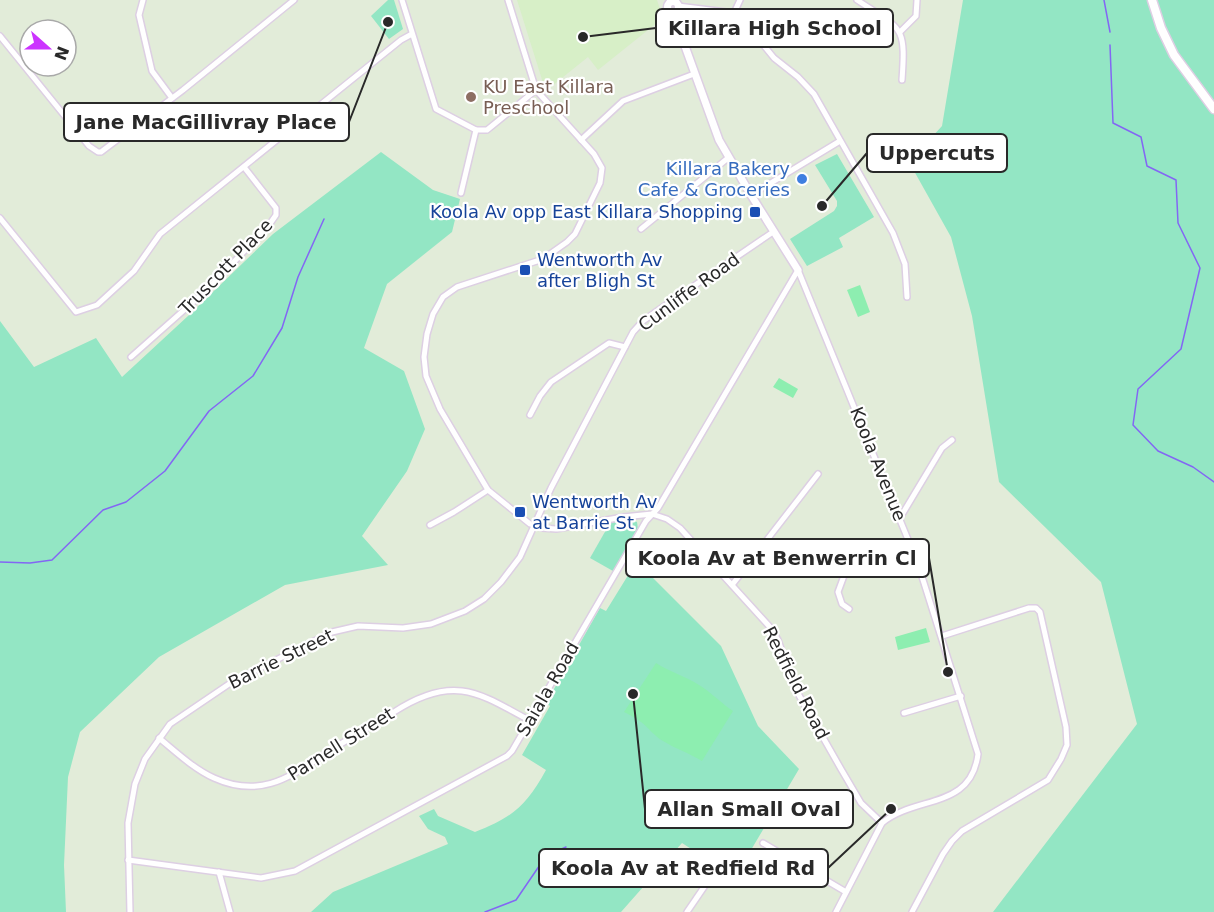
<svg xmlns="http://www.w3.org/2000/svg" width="1214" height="912" viewBox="0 0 1214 912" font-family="'DejaVu Sans',sans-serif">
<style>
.education{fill:#d7efc7}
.green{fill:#93e6c4}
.pitch{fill:#8deeb0}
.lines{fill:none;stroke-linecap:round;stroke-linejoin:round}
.stream{stroke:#8366f4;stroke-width:1.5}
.minor-casing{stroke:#ddcfe3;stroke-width:8}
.tertiary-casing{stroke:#ddcfe3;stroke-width:10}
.secondary-casing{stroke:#ddcfe3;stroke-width:11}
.minor{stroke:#fff;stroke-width:5}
.tertiary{stroke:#fff;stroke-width:7}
.secondary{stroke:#fff;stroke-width:8}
.education-dot{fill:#8d6e63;stroke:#fff;stroke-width:2}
.shop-dot{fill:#3f7fe0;stroke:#fff;stroke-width:2}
.transit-dot{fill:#1a4fb4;stroke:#fff;stroke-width:2}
.labels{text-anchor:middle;stroke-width:4.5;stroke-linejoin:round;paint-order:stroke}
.education-label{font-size:18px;fill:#785e54;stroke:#fff;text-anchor:start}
.shop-label{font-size:18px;fill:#366cbe;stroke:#fff;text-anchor:end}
.transit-label{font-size:18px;fill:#164399;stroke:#fff;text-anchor:start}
.street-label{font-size:18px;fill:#292929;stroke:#fff}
.leader{fill:none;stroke:#292929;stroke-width:2}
.callout-dot{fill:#292929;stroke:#fff;stroke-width:2}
.callout{fill:#fff;stroke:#292929;stroke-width:2}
.callout-label{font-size:20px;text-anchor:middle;font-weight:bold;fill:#292929}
</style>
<rect width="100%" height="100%" fill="#e2ecd9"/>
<path class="education" d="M517 0H657L663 18 598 70 588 57 547 90 544 86Z"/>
<g class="green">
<path d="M388 0H394L403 29 389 39 371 16Z"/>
<path d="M963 0H1214V912H993L1137 724 1101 582 999 482 972 316 951 237 909 162 942 126Z"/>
<path d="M381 152 433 190 460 199 452 232 387 284 364 348 404 371 425 429 407 471 362 536 388 565 285 585 159 657 80 732 68 777 64 865 66 912H0V321L34 367 96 338 122 377 188 316 273 234Z"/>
<path d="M837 154 874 217 839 238 843 247 807 266 790 239 834 211 837 206V201L815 165Z"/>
<path d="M630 519 637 522 638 529 613 571 590 558 610 523Z"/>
<path d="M635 564 647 572 721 646 758 726 799 769 735 877 682 843 621 912H311L333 892 448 844 445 837 428 829 419 816 434 809 438 816 475 832C513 817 526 806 546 770L522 755 550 706 546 703 600 608 606 611Z"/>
</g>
<g class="pitch">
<path d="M860 285 870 312 858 317 847 290Z"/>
<path d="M779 378 798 389 793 398 773 387Z"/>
<path d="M926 628 930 642 898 650 895 637Z"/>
<path d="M656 663C670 672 685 676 699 685 712 693 721 703 733 711L702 761C689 753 676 749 663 741 654 736 649 728 641 722 636 718 630 715 624 712Z"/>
</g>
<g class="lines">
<g class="stream">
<path d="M1104 0 1110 32"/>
<path d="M1110 45 1113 123 1141 137 1147 166 1176 180 1178 223 1200 268 1181 349 1138 389 1133 425 1158 451 1193 467 1214 482"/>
<path d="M0 562 30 563 52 560 103 510 126 502 165 471 209 411 253 376 282 328 298 277 324 219"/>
<path d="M485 912 516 900 546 856 566 847"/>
</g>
<g class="minor-casing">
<g id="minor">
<path d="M143 0 139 15 152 71 172 98"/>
<path d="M402 0 436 109 476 130H487L536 90"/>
<path d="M508 0 536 90 594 154 602 168 600 183 575 234 567 242 543 259 457 287 443 297 433 314 427 334 424 357 426 376 440 409 488 490 530 524 542 528 556 529 623 517 652 514 667 519 680 528 769 626 778 640 796 690 841 769 861 803 882 823"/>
<path d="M857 0C902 30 906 24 902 80"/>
<path d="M678 6 734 13 739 15 774 58 798 77 814 94 893 233 905 264 907 297"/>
<path d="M734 13 740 0"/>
<path d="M900 32 916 16 917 0"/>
<path d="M0 36 89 146 98 152H101L183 90 294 0"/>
<path d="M581 140 623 101 694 74"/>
<path d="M461 193 476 130"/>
<path d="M751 195 840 141"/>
<path d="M0 218 76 312 97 305 134 271 160 234 401 40 412 34"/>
<path d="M641 229 728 158"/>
<path d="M131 357 210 287 269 225 276 215V208L244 167"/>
<path d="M530 415 540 396 551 382 609 343 625 347"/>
<path d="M900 518 942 448 952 440"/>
<path d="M430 525 454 512 488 490"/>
<path d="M732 585 818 474"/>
<path d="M849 609 842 604 838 592 845 573 852 566 883 574 918 564"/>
<path d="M904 713 961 696"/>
<path d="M159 738C176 752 194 769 214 778 263 800 292 775 331 750 352 737 373 724 394 712 414 699 438 688 462 691 486 694 509 710 529 720"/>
<path d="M763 843 846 892"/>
<path d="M128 860 261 878 295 871 507 756 512 751 646 521 658 508 798 270 918 564 978 754C971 810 916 795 882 823L836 912"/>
<path d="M219 872 230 912"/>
<path d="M130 912 128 823 135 784 145 759 170 724 232 682 332 632 358 626 403 628 431 624 465 611 484 599 501 582 520 557 551 488 633 332 643 321 657 311 773 232"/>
<path d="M687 912 715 871"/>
<path d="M912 912 943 854 952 841 962 831 1048 780 1061 759 1067 745 1066 727 1040 612 1036 608H1029L942 636"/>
</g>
</g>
<g class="tertiary-casing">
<g id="tertiary">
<circle cx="673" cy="7" r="5.5"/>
<path d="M673 13 719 140 751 195 798 270"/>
</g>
</g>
<g class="secondary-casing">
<path id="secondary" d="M1152 0 1161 28 1174 55 1214 109"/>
</g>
<use href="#minor" class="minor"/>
<use href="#tertiary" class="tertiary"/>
<use href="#secondary" class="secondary"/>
</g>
<circle class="education-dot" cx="471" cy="97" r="6"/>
<circle class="shop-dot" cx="802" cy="179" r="6"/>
<g class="transit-dot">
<rect x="749" y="206" width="12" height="12" rx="3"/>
<rect x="519" y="264" width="12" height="12" rx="3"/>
<rect x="514" y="506" width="12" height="12" rx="3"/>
</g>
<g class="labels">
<g class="education-label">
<text x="483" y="93">KU East Killara<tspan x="483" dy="21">Preschool</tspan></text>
</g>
<g class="shop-label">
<text x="790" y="175">Killara Bakery<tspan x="790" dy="21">Cafe &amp; Groceries</tspan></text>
</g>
<g class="transit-label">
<text x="743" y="218" text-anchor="end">Koola Av opp East Killara Shopping</text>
<text x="537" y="266">Wentworth Av<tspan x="537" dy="21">after Bligh St</tspan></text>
<text x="532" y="508">Wentworth Av<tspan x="532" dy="21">at Barrie St</tspan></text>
</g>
<g class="street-label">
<text transform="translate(226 267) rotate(-46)" y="6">Truscott Place</text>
<text transform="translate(689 292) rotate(-36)" y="6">Cunliffe Road</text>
<text transform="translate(878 464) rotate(68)" y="6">Koola Avenue</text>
<text transform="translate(281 659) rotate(-26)" y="6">Barrie Street</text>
<text transform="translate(796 683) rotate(63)" y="6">Redfield Road</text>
<text transform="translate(548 689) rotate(-60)" y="6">Saiala Road</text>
<text transform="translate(341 744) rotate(-32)" y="6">Parnell Street</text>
</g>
</g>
<path class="leader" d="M583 37L656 28M388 22L349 122M822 206L867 153M948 672L929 558M633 694L645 809M891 809L828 868"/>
<g class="callout-dot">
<circle cx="583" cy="37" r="6"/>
<circle cx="388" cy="22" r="6"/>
<circle cx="822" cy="206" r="6"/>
<circle cx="948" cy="672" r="6"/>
<circle cx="633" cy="694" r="6"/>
<circle cx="891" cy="809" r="6"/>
</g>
<g class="callout">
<rect x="656" y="9" width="237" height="38" rx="6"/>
<rect x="64" y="103" width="285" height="38" rx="6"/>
<rect x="867" y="134" width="140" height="38" rx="6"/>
<rect x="626" y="539" width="303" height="38" rx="6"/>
<rect x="645" y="790" width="208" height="38" rx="6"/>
<rect x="539" y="849" width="289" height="38" rx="6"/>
</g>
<g class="callout-label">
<text x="775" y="35">Killara High School</text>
<text x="206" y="129">Jane MacGillivray Place</text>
<text x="937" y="160">Uppercuts</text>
<text x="777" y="565">Koola Av at Benwerrin Cl</text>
<text x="749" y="816">Allan Small Oval</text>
<text x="683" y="875">Koola Av at Redfield Rd</text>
</g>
<g transform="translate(48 48) rotate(111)"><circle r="28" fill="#ffffff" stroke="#a9a9a9" stroke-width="1.5"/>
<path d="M0-4.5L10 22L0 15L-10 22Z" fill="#cc33ff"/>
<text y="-9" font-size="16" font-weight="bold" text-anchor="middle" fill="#292929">N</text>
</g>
</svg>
